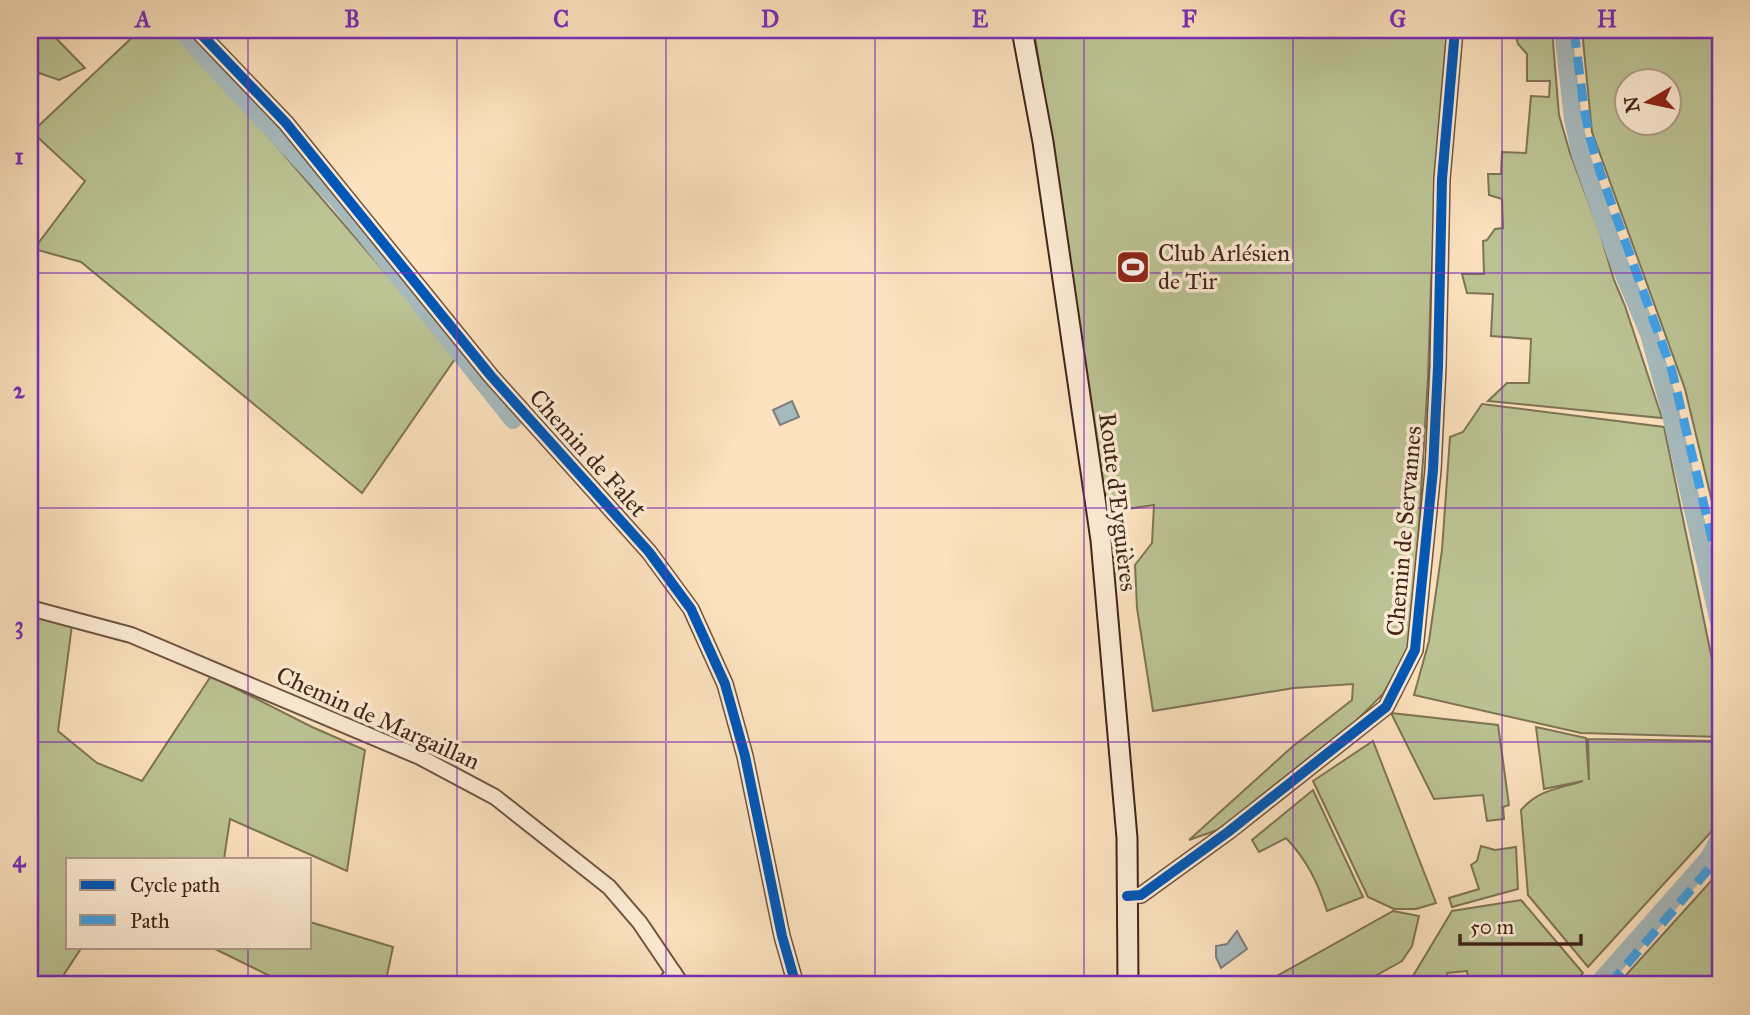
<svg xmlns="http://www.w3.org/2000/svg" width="1750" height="1015" viewBox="0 0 1750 1015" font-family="'IM FELL Great Primer',serif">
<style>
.green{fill:#bcc494;stroke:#7f7456;stroke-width:2;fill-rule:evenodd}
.water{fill:#a6babe;stroke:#7e7e7c;stroke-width:2}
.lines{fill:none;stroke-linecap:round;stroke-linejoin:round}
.canal{stroke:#a6babe;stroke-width:18}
.street-casing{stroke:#705442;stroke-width:18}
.secondary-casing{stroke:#422419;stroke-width:23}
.street{stroke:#fdecd5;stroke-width:14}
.secondary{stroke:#fdecd5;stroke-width:19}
.quiet{stroke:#3fa2ea;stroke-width:9;stroke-dasharray:18 9;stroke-linecap:butt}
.cycleway-casing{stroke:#fdecd5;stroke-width:15}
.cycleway{stroke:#0057b8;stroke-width:10}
.grid{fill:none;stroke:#7b2cbf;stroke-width:2;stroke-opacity:0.55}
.labels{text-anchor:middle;stroke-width:7;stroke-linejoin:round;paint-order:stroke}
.poi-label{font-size:24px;fill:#422419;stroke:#fdecd5;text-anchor:start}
.street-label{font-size:24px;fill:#422419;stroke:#fdecd5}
.neatline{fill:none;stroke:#7b2cbf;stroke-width:2.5}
.grid-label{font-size:23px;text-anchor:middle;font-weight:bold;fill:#7b2cbf}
</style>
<rect width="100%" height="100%" fill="#fce2be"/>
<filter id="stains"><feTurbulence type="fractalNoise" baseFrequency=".00286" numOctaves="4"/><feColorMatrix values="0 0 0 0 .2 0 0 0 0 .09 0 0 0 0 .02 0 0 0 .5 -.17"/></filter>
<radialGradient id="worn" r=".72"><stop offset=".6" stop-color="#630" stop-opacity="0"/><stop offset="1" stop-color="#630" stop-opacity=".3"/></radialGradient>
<g class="green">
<path d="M30 30H48L85 68 59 80 39 73 30 88Z"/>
<path d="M140 30H177L457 356 362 493 81 262 34 249 85 181 32 132Z"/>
<path d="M1034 30H1448L1431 282 1428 378 1419 525 1413 603 1407 652 1383 694 1357 720 1223 828 1189 840 1292 747 1352 700 1353 684 1294 688 1153 711 1137 608 1135 565 1152 543 1154 505 1107 512Z"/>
<path d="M1514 30H1552L1559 115 1570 153 1599 230 1614 280 1625 306 1662 418 1488 401 1507 383H1529L1531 339 1491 336 1493 294 1467 293 1462 274H1484L1483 241 1487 240 1495 229 1503 228 1502 199 1489 195 1488 174H1501L1502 152 1526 153 1531 96 1549 97 1550 81H1527V54L1518 44Z"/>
<path d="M1582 30H1720V535L1685 389 1592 132ZM1628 80H1670V122H1628Z"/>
<path d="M1482 404 1664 427 1720 698V737L1581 733 1414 695 1429 641 1442 550 1450 437 1463 432Z"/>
<path d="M30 616 72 625 58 731 97 763 142 781 211 676 312 727 365 750 347 871 230 819 224 859H68V947H82L57 985H30Z"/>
<path d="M1391 713 1498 725 1509 805 1503 807 1504 819 1487 821 1483 795 1434 799Z"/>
<path d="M1536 727 1586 738 1589 780 1588 739 1720 741V800L1712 831 1588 967 1528 895 1521 810C1539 789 1559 789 1583 781L1544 789Z"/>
<path d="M1373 741 1436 903 1416 909H1394L1368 897 1313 781Z"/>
<path d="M1313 790 1363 897 1327 911C1318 883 1307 860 1286 838L1259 852 1252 840Z"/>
<path d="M1481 846 1495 850 1516 847 1518 889 1452 907 1449 898 1479 889 1471 865 1477 861Z"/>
<path d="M1720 871V985H1617Z"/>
<path d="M1521 900 1583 973 1572 985H1469L1467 971 1447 973 1448 985H1414L1413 976 1452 911Z"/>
<path d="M1393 911 1419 916 1412 946 1402 961 1359 985H1261Z"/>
<path d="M310 922 393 947 385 985H288L211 947H310Z"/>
</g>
<g class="water">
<path d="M792 401 799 417 780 425 773 410Z"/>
<path d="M1237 931 1247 949 1221 968 1216 957V946L1227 944Z"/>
</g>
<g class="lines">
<g class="canal">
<path d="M181 30 212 65 336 198 513 420"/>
<path d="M1563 30 1573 119 1581 156 1617 258 1649 334 1668 402 1720 626"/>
<path d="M1597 985 1709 858 1720 837"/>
</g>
<g class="street-casing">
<g id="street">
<path d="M197 30 286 123 491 376 649 552 691 609 725 684 745 756 782 936 796 985"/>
<path d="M30 608 131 635 420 757 495 797 609 887 640 923 682 985"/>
<path d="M1127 896 1141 895 1228 832 1386 707 1415 650 1433 470 1438 367 1442 179 1455 30"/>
<path d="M663 985 674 973"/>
</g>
</g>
<g class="secondary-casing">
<path id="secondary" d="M1022 30 1043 142 1101 540 1127 838 1128 985"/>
</g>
<use href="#street" class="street"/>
<use href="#secondary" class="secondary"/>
<g class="quiet">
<path d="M1574 30 1584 108 1590 138 1600 172 1672 371 1720 572"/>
<path d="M1609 985 1720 856"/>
</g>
<g class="cycleway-casing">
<g id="cycleway">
<path d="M197 30 286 123 491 376 649 552 691 609 725 684 745 756 782 936 796 985"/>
<path d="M1127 896 1141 895 1228 832 1386 707 1415 650 1433 470 1438 367 1442 179 1455 30"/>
</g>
</g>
<use href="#cycleway" class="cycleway"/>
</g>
<path class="grid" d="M248 30V859M457 30V985M666 30V985M875 30V985M1084 30V985M1293 30V985M1502 30V985M30 273H1720M30 508H1720M30 742H1720M248 947V985"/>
<defs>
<g id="stadium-square" transform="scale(1.75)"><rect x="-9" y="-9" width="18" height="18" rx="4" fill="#8f2418" stroke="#fdecd5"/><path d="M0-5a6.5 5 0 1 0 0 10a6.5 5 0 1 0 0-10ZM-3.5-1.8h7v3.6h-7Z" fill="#fff"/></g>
</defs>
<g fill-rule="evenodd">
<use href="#stadium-square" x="1133" y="267"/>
</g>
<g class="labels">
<g class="poi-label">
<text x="1158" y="261">Club Arlésien<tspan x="1158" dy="28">de Tir</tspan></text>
</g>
<g class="street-label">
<text transform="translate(588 453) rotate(48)" y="8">Chemin de Falet</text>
<text transform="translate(1118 502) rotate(83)" y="8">Route d'Eyguières</text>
<text transform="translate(1404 531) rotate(-85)" y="8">Chemin de Servannes</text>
<text transform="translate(378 718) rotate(24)" y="8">Chemin de Margaillan</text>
</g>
</g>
<rect width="1750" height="1015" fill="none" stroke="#fce2be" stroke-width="77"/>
<rect x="66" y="858" width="245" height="91" fill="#fdecd5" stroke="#b29c8a" stroke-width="2"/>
<rect x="80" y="880" width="35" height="10" fill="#0057b8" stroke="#b29c8a" stroke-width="2"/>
<text x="130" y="892" font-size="21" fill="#422419">Cycle path</text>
<rect x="80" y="915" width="35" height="10" fill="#3fa2ea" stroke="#b29c8a" stroke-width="2"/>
<text x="130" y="928" font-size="21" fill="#422419">Path</text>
<g transform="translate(1648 102) rotate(261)"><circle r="33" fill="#fdecd5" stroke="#b29c8a" stroke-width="2"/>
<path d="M0-5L12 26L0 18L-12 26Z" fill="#8f2418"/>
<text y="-10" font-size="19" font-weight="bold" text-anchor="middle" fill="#422419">N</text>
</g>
<path d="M1460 934v10h121v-10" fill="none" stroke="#422419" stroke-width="3.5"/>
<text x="1470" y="934" font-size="21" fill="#422419" stroke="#fdecd5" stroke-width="5" paint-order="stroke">50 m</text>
<rect x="38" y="38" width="1674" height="938" class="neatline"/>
<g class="grid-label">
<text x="143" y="27">A</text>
<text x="352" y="27">B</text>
<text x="561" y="27">C</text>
<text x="770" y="27">D</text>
<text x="980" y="27">E</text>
<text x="1189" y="27">F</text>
<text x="1398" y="27">G</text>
<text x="1607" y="27">H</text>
<text x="19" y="164">1</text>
<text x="19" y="398">2</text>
<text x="19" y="633">3</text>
<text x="19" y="867">4</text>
</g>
<rect width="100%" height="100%" filter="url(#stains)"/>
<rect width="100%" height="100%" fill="url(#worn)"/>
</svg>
